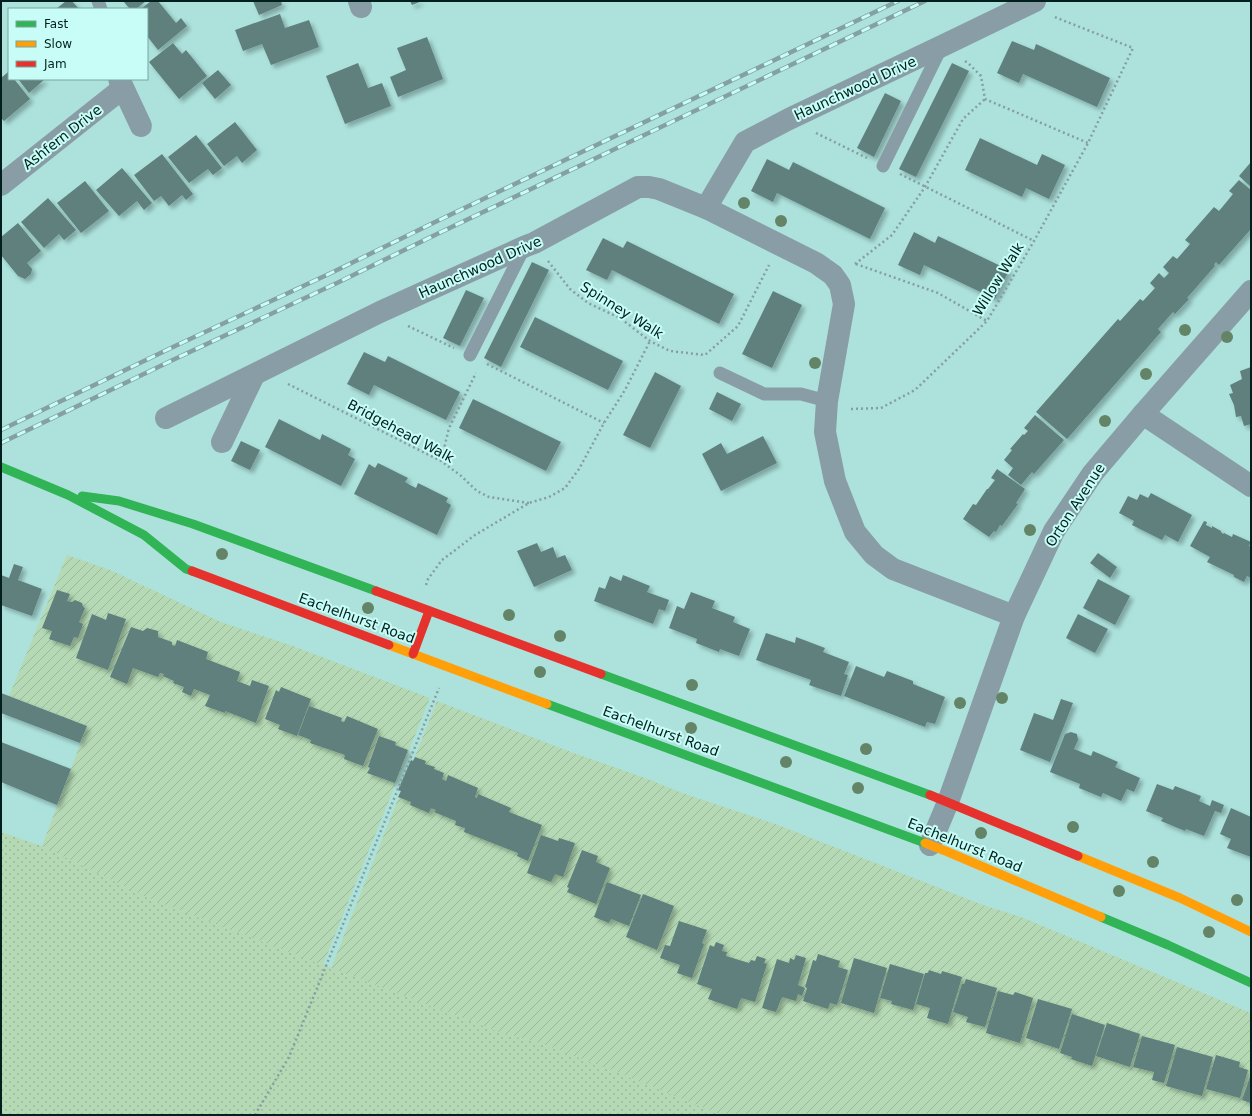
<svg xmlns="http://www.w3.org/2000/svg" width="1252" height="1116" viewBox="0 0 1252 1116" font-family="'DejaVu Sans',sans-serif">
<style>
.grass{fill:url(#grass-dots)}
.garden{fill:url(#garden-furrows)}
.building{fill:#5e807d;filter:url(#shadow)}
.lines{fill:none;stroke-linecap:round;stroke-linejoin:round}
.path{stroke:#869da1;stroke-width:2.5;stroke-dasharray:2 3;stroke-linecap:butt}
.lane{stroke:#899da6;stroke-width:13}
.street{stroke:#899da6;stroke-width:22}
.fast{stroke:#30b455;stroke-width:9}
.slow{stroke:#ff9f0a;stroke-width:9}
.jam{stroke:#e5322d;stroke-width:9}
.rail-casing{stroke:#84a0a3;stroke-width:4.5}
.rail{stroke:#c7fdf6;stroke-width:3;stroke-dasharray:9;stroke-linecap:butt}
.tree{fill:#648468}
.labels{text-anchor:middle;stroke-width:4;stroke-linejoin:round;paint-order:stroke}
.street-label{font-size:14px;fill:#01201d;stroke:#c7fdf6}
</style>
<defs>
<pattern id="grass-dots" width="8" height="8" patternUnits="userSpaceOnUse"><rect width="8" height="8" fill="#b4d9b4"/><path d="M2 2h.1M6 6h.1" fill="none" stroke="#99ba9a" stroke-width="1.8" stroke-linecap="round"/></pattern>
<pattern id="garden-furrows" width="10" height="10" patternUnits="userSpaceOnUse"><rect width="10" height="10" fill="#b4d9b4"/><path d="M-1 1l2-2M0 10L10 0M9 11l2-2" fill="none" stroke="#99ba9a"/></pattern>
<filter id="shadow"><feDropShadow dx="3.5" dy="3.5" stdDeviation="2" flood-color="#0004"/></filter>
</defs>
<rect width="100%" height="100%" fill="#ade2dc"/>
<path class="grass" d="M1 832 42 846 153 900 502 1033 543 1044 614 1071 721 1115H1Z"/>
<g class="garden">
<path d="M67 555 110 570 221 622 293 646 430 698 323 965 153 900 42 846 87 726 9 696Z"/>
<path d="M437 701 571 752 648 779 682 793 778 825 983 905 1021 917 1251 1013V1115H721L614 1071 543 1044 502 1033 331 968Z"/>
</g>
<g class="building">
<path d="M66 1H72L79 9H56Z"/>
<path d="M123 1H146L136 9H130Z"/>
<path d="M151 1H158L176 23 181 18 187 26 158 50 147 36V9H141Z"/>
<path d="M253 1H281L282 5 259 15Z"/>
<path d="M410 1H422L412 5Z"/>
<path d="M280 14 285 28 309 20 319 47 271 65 262 44 243 51 235 30Z"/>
<path d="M427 37 443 79 398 97 390 77 406 70 397 48Z"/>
<path d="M1012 41 1034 50 1036 44 1110 78 1097 107 1023 74 1019 83 997 73Z"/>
<path d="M173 43 182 54 186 50 207 76 179 99 149 62Z"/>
<path d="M358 63 368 88 382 83 391 106 345 124 326 76Z"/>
<path d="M952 63 969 71 916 177 899 169Z"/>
<path d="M218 70 231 85 215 99 202 83Z"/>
<path d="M8 72 9 79H14L30 99 4 121 1 118V78Z"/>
<path d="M18 79H45L29 93Z"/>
<path d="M885 93 901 101 874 157 857 148Z"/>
<path d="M235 122 257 150 242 163 237 156 224 166 207 144Z"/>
<path d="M196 135 222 168 213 175 208 169 189 183 168 157Z"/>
<path d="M980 138 1037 165 1042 154 1065 165 1049 199 1026 188 1022 197 965 170Z"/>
<path d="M162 154 193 194 186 200 182 195 169 206 161 196 154 201 134 175Z"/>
<path d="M767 159 789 170 793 162 885 208 870 239 777 193 773 202 751 191Z"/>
<path d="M1251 162V187L1239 176Z"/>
<path d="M122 168 152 203 144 210 137 201 119 216 96 190Z"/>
<path d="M1239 180 1251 190V229L1219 265 1216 262 1214 265 1215 266 1187 298 1189 299 1175 314 1173 312 1158 329 1161 332 1067 439 1036 412 1118 319 1120 321 1140 299 1143 301 1155 288 1150 283 1159 273 1164 278 1169 273 1163 267 1173 256 1177 259 1190 244 1185 240 1214 207 1219 211 1233 194 1229 191Z"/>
<path d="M85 181 109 211 81 233 57 203Z"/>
<path d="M48 198 76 230 64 240 59 234 44 248 21 222Z"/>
<path d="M18 223 41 251 27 263 32 269 31 274 25 279 18 276 1 255V237Z"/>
<path d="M914 232 935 243 938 236 1009 270 995 299 924 265 920 275 898 265Z"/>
<path d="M603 238 623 248 627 241 734 294 719 324 612 270 607 280 586 270Z"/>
<path d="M532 262 549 270 501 367 484 358Z"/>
<path d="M466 290 484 298 460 346 443 338Z"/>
<path d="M773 291 802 305 772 368 742 354Z"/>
<path d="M535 317 623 361 608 390 520 347Z"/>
<path d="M364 352 385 362 388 356 460 392 446 420 374 385 369 395 347 384Z"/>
<path d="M1251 367V424L1244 426 1241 416 1236 417 1234 405 1229 394 1233 393 1230 385 1242 379 1240 371Z"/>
<path d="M655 372 681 386 650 448 623 435Z"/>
<path d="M717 392 741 404 732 421 709 409Z"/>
<path d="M473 399 561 442 546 471 459 428Z"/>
<path d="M1035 415 1064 440 1034 474 1032 472 1021 485 1008 475 1013 468 1004 460 1012 450 1010 449 1023 434 1024 435 1028 431 1024 428Z"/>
<path d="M279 419 320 440 322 434 351 449 348 455 355 459 341 486 265 447Z"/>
<path d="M763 436 777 463 721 491 702 454 721 443 727 454Z"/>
<path d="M241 441 260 450 250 470 231 461Z"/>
<path d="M378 463 408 478 405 482 410 485 416 488 418 483 448 498 446 502 451 505 437 535 354 494 369 464 375 468Z"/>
<path d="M997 469 1025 489 1016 503 1018 504 1002 526 1000 525 996 532 994 531 989 537 963 519 973 504 976 505 987 489H988L995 480 991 478Z"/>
<path d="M1151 493 1192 515 1178 542 1165 535 1162 540 1132 525 1134 521 1119 513 1128 496 1137 500 1140 494 1148 498Z"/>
<path d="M1204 521 1207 522 1206 525 1212 528V526L1221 531V532L1223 534 1224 533 1232 537 1233 534 1251 542 1249 546 1251 547V578L1247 576 1244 582 1234 577V575L1207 562 1210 557 1190 546Z"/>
<path d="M537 543 541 552 553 547 557 558 565 555 572 570 534 587 517 551Z"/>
<path d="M1098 553 1117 567 1110 578 1090 563Z"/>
<path d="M14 564 23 567 18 580 42 589 32 616 1 605V575L9 578Z"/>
<path d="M623 575 650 586 647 592 669 600 665 611 659 609 653 624 594 601 599 587 605 589 610 576 621 581Z"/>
<path d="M1098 579 1130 596 1115 625 1083 608Z"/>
<path d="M57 590 70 594 67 601 72 602 75 600 82 603 83 607 85 608 79 622 83 624 78 638 74 637 70 646 49 639 52 631 42 628Z"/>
<path d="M691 592 715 601 712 608 735 617 733 622 750 629 739 656 720 649 719 652 696 643 697 639 669 628 677 606 684 609Z"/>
<path d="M108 613 126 619 108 670 76 658 92 614 106 620Z"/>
<path d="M1078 614 1108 629 1095 653 1066 638Z"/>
<path d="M131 627 143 631 147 628 158 631V637L172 642V645L175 646 177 640 208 652 206 659 240 672 237 681 250 686 252 680 269 686 256 723 225 711V713L205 706 210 695 194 689 191 696 182 692 184 687 173 683 174 681 163 676 164 674 160 673 158 677 133 668 127 684 110 677Z"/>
<path d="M766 633 795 643 796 637 825 648 823 652 849 662 844 674 848 675 841 696 809 685 811 680 756 660Z"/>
<path d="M856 666 884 677 887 671 913 681V684L945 697 935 724 927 722 925 727 844 696Z"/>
<path d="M281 687 311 699 297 736 278 729 280 725 265 719 276 690 279 692Z"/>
<path d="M1 693 87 726 80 743 1 713Z"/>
<path d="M1061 699 1073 703 1050 762 1020 750 1034 713 1053 720Z"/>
<path d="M309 706 342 718 341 721 344 722 347 716 378 729 363 766 344 759 345 755 310 743 311 740 298 735Z"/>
<path d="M1071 732 1077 734 1078 740 1074 749 1091 756 1093 751 1118 762 1115 767 1140 778 1134 792 1127 789 1121 801 1103 793 1101 797 1079 788 1080 784 1050 772 1065 734Z"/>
<path d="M379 736 396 742 395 745 408 750 395 783 367 773 370 768 368 767Z"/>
<path d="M1 742 71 769 57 805 1 782Z"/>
<path d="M415 757 426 761 425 764 435 767 434 769 444 773 442 779 446 781 448 775 478 788 475 797 477 798 478 794 511 808 509 812 542 825 528 861 517 856 518 853 464 832 465 828 455 825 456 821 434 812 436 810 431 808 429 813 410 805 411 802 398 797 401 791 398 790 411 760 413 761Z"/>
<path d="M1157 784 1173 790 1175 786 1201 796 1199 801 1210 806 1212 800 1224 805 1221 813 1215 811 1204 836 1186 829 1185 831 1161 821 1163 818 1146 811Z"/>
<path d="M1231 808 1251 817V857L1227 848 1231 839 1220 834Z"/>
<path d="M541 835 558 841 559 838 575 843 563 877 555 874 551 882 527 873Z"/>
<path d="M582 850 598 856 596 862 610 868 596 904 567 892 569 888 567 887Z"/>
<path d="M607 882 641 895 629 926 611 919 609 923 594 917Z"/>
<path d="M643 894 674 906 657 950 626 937Z"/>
<path d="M679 921 707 930 702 943 704 944 692 978 677 973 680 965 660 958 665 945 670 946Z"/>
<path d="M716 942 724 945 722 951 727 952 726 956 749 963 751 960 755 961 757 956 766 959 764 963 767 964 755 1002 741 998 737 1009 708 999 712 989 697 984 710 945 714 947Z"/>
<path d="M818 954 840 961 838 967 848 970 837 1005 830 1003 828 1009 803 1001 807 988 805 987 813 960 816 961Z"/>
<path d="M796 955 806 958 798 985 805 988 802 996 798 994 796 1001 782 997 776 1012 762 1008 777 959 789 963 790 958 794 960Z"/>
<path d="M854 958 887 968 874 1013 841 1003Z"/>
<path d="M890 964 924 974 913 1010 891 1004 892 1001 880 998Z"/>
<path d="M929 970 941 974 942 971 962 977 948 1024 927 1018 930 1008 916 1004 925 973H928Z"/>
<path d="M966 979 997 988 985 1027 966 1022 968 1017 953 1012 962 984H964Z"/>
<path d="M998 991 1013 995 1015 992 1033 998 1020 1043 986 1033Z"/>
<path d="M1038 999 1072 1009 1059 1049 1026 1038Z"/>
<path d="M1072 1014 1105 1025 1092 1066 1071 1059 1072 1057 1060 1053Z"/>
<path d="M1107 1023 1140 1034 1130 1067 1096 1056Z"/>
<path d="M1142 1036 1175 1045 1164 1083 1152 1080 1154 1072 1133 1067Z"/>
<path d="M1177 1047 1213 1057 1202 1096 1166 1086Z"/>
<path d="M1216 1055 1240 1062 1239 1067 1248 1070 1240 1098 1206 1089Z"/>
<path d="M1251 1074V1103L1242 1100Z"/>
</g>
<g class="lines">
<g class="path">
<path d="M965 61 969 64 981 76 985 99 1088 143"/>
<path d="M816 133 867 158"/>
<path d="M900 174 1034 241"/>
<path d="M548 261 570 289 588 303 620 318 650 341 670 351 705 355 738 326 769 265"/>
<path d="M855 264 892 235 925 187 963 119 985 99"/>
<path d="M856 264 938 293 987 321"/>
<path d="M408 326 454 348"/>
<path d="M487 364 604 423"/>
<path d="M288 384 441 461 460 475 477 491 489 497 529 503"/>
<path d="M851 409 881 408 915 390 987 321 1034 241 1088 143 1133 48 1052 16"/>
<path d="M441 461 449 428 476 373"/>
<path d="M426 585 428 579 442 560 475 535 529 503 549 497 565 488 579 469 604 423 625 390 650 341"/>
<path d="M255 1115 289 1057 439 688"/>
</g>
<g class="lane">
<path d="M98 1 101 9"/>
<path d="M883 166 942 46"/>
<path d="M470 355 525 246"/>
<path d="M720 373 764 394H801L827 401"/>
</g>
<g class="street">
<path d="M359 1 361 7"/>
<path d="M119 79 141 126"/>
<path d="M1 185 123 88"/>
<path d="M706 208 745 142 789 119 942 46 1035 1"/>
<path d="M1143 414 1251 486"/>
<path d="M166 418 380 312 526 246 534 243 638 187H649L659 189 706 208 816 263 833 275 840 285 844 304 827 401 825 432 835 481 855 532 874 555 893 569 1014 616"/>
<path d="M222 442 254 375"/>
<path d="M930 845 948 802 1014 616 1054 531 1093 473 1143 414 1251 291"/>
</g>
<g class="fast">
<path d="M1 467 68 495 144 535 186 569 192 571"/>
<path d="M82 496 119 501 193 524 376 591"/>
<path d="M601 674 930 795"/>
<path d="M547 704 925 843"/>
<path d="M1101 917 1168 945 1251 983"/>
</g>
<g class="slow">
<path d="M389 645 547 704"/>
<path d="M925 843 948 852 1101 917"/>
<path d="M1078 856 1180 898 1251 932"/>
</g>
<g class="jam">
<path d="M192 571 389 645"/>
<path d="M376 591 601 674"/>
<path d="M413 654 429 611"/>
<path d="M930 795 1078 856"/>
</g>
<g class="rail-casing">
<g id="rail">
<path d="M1 430 173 347 331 273 431 224 898 1"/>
<path d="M1 443 179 357 337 283 437 234 925 1"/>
</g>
</g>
<use href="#rail" class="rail"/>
</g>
<g class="tree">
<circle cx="744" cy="203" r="6"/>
<circle cx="781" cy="221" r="6"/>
<circle cx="1185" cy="330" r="6"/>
<circle cx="1227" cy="337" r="6"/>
<circle cx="815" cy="363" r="6"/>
<circle cx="1146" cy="374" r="6"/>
<circle cx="1105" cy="421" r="6"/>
<circle cx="1030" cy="530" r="6"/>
<circle cx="222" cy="554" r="6"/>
<circle cx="368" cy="608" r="6"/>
<circle cx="509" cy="615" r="6"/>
<circle cx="560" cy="636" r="6"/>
<circle cx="540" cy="672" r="6"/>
<circle cx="692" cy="685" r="6"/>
<circle cx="1002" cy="698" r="6"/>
<circle cx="960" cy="703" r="6"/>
<circle cx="691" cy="728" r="6"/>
<circle cx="866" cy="749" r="6"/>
<circle cx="786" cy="762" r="6"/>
<circle cx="858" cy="788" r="6"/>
<circle cx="1073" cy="827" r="6"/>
<circle cx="981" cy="833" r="6"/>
<circle cx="1153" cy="862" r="6"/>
<circle cx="1119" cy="891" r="6"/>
<circle cx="1237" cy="900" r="6"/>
<circle cx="1209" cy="932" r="6"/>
</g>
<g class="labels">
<g class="street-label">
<text transform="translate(855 88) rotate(-25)" y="5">Haunchwood Drive</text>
<text transform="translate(62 137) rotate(-38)" y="5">Ashfern Drive</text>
<text transform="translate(480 267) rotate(-24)" y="5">Haunchwood Drive</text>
<text transform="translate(998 279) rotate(-58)" y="5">Willow Walk</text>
<text transform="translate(622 310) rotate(32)" y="5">Spinney Walk</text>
<text transform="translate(401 431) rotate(28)" y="5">Bridgehead Walk</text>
<text transform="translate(1075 505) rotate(-57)" y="5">Orton Avenue</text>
<text transform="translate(357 618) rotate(20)" y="5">Eachelhurst Road</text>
<text transform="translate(661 731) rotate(20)" y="5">Eachelhurst Road</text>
<text transform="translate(965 845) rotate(22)" y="5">Eachelhurst Road</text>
</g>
</g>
<rect width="1252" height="1116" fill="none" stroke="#01201d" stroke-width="4"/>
<rect x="8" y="8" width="140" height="72" fill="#c7fdf6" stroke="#78a59f"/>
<rect x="16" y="21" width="20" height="6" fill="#30b455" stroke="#78a59f"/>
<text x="44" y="28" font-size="12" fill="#01201d">Fast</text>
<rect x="16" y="41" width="20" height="6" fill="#ff9f0a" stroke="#78a59f"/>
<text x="44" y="48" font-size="12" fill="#01201d">Slow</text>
<rect x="16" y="61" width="20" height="6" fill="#e5322d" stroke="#78a59f"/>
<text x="44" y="68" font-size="12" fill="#01201d">Jam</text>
</svg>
